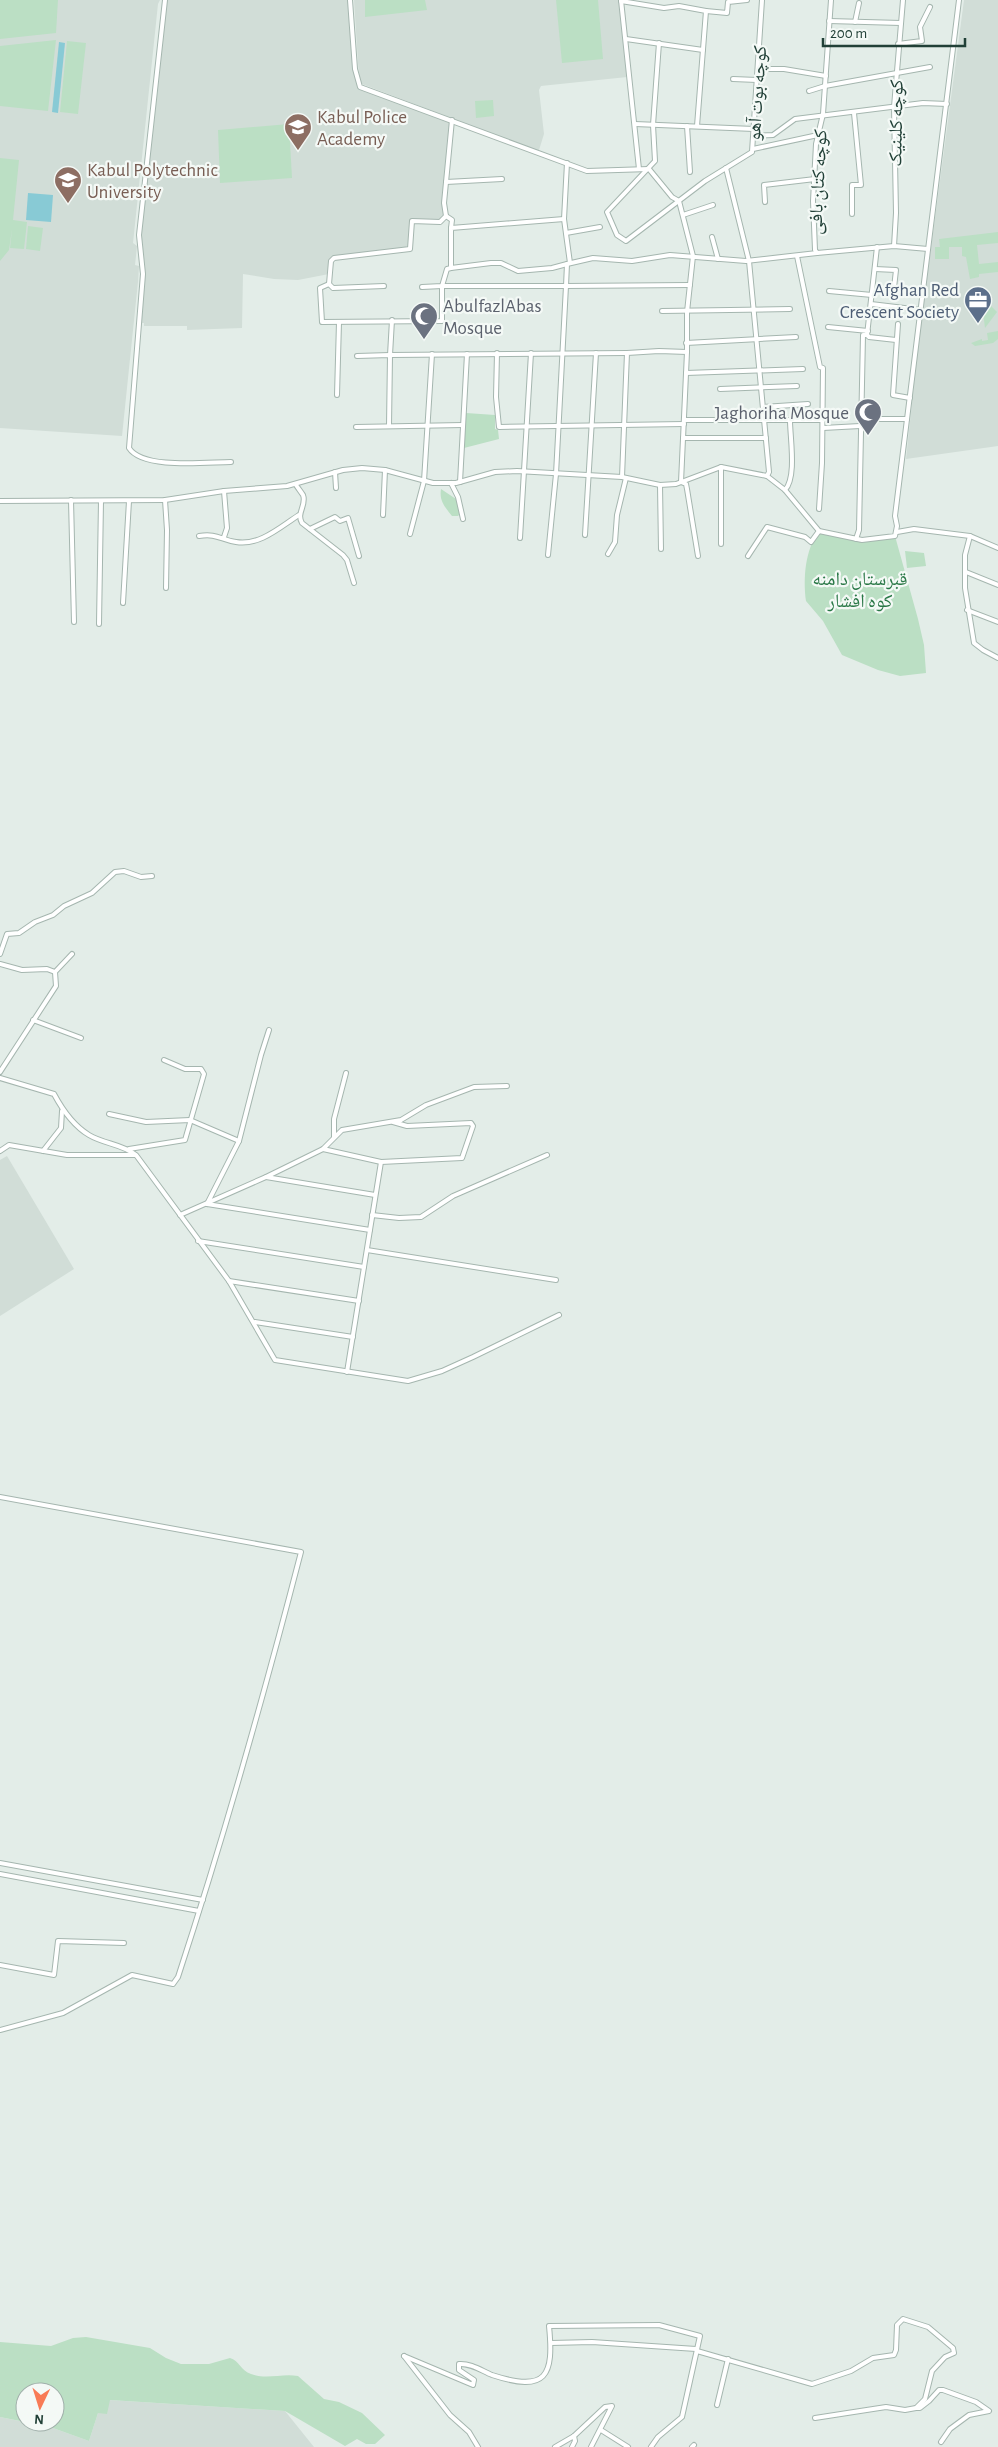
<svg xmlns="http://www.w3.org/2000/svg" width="998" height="2447" viewBox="0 0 998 2447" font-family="'Alegreya Sans','Noto Naskh Arabic',sans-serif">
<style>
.built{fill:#d1ddd7}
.green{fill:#bbdfc4}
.water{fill:#88cad5}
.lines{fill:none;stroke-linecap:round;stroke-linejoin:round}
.street-casing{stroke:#a5b6af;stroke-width:6}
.street{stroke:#fff;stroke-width:4}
.labels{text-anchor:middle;stroke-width:4.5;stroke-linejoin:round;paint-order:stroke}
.street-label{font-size:19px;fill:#214037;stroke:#f4f9f6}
.education-label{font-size:19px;fill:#785e54;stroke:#f4f9f6;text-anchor:start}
.service-label{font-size:19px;fill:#4e5e75;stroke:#f4f9f6;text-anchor:end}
.worship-label{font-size:19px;fill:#5b616d;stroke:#f4f9f6;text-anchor:start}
.park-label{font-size:19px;fill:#2a7847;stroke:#f4f9f6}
</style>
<rect width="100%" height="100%" fill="#e3ede8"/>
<g class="built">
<path d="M0 0H160L158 4 133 243 137 246 135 265 139 266 138 282 122 436 0 428Z"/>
<path d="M165 0H350L355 68 360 87 452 120 444 203 446 216 440 222 412 221 410 249 334 258 331 262 329 274 298 280 274 279 243 274 242 328 187 330V326H144V323H139L143 274 139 242Z"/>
<path d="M354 0H619L627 77 541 86 539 90 544 134 539 150H535L362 84 359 78Z"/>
<path d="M964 0H998V446L906 459 918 346Z"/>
<path d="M7 1156 74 1269 0 1316V1160Z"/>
<path d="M109 2400 285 2411 314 2447H0V2417L53 2428 89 2441 98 2413Z"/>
</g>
<g class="green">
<path d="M0 0H58L56 33 0 39Z"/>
<path d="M365 0H425L427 10 365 17Z"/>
<path d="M556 0H598L603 59 562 63Z"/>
<path d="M56 40 48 111 0 106V46Z"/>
<path d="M67 41 86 43 78 114 60 112Z"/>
<path d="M493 100 494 116 476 118 475 101Z"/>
<path d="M289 124 292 178 220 183 218 130Z"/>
<path d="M0 158 19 160 13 220 27 222 24 249 10 248 12 229 9 250 0 261Z"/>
<path d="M28 226 43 228 40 251 26 249Z"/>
<path d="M998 232V243L977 245 979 264 998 262V272L979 274V277L970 279 966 257 962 256V247H949V259H935V247H940L939 239Z"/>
<path d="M981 296 997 312 985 328Z"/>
<path d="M998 331V339L993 343 975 346 971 343 982 339V341L988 340 987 333Z"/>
<path d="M466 413 495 415V429L498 430 499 439 464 448Z"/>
<path d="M441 489 456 499 460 514 458 516H452C445 507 439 501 441 489Z"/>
<path d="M819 531 862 540 895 536 918 619 924 645 926 673 900 676 878 670 842 655 823 621 806 601C803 578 805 550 819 531Z"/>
<path d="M905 551 924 553 926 566 907 568Z"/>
<path d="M86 2337 150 2348 166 2358 181 2364H209L230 2358C239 2360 241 2371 251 2374 267 2380 282 2373 298 2376L324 2399 339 2402 362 2413 385 2435 375 2444H366L357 2439 345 2446 285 2411 110 2400 107 2414 98 2413 89 2441 53 2428 25 2422H55V2392H25V2422L0 2417V2342L51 2346 73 2338Z"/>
</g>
<g class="water">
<path d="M59 42 65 43 58 113 52 112Z"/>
<path d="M28 193 53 195 51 222 26 220Z"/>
</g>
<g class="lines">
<g class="street-casing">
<g id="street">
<path d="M165 0 139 235 143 274 129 448C143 470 208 462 231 462"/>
<path d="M350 0 355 69 360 87 587 171 649 169 672 197 679 201 693 256 687 312V352"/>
<path d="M621 0 639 169"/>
<path d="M831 0 823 114 816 144 813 201 815 250 817 253 894 246 928 249"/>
<path d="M621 1 664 8 679 6 706 11 697 126"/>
<path d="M706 11 727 13 728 2 747 0"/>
<path d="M829 21 901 23"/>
<path d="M855 22 859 3"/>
<path d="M626 39 703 50"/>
<path d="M659 43 653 125 655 161 607 212 617 235 626 241 705 181 752 152 762 0"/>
<path d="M898 44 922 41 920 27 930 7"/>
<path d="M758 69H784L826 76"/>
<path d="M733 79 757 80"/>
<path d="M809 91 825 86 930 67"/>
<path d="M635 124 754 129"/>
<path d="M687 126 690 172"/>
<path d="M754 136 773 135 795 119 923 103 947 104"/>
<path d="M753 149 818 135"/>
<path d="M567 163 564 219 570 263"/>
<path d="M726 168 749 261 769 472 767 476"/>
<path d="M446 182 502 179"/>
<path d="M765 202 764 185 815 179"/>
<path d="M852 214V185H861L854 113"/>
<path d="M683 215 713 205"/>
<path d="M446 216 452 220 451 228"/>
<path d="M566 233 600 227"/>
<path d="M712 237 718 259"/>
<path d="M894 246 896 213 894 107 903 0"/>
<path d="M797 256 820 367 823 368 822 463 819 509"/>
<path d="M451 268 491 263H501L518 271 552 268 567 264"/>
<path d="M875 269 896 270 893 297"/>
<path d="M329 284 320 288 322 322 442 321V286H566L567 264 593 258 632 261 670 255 746 261 817 253"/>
<path d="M329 284 331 261 334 258 410 249 412 221 440 222 446 216 444 203 452 120"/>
<path d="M329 284 333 288 384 286"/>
<path d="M422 287 442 286 447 269 451 268V228L564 219"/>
<path d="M829 291 872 295"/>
<path d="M871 304 921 310"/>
<path d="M662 311 790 309"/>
<path d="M392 320 390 355 627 353"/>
<path d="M898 324 893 395 910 398"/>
<path d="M828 327 868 331"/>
<path d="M867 335 869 337 896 340"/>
<path d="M686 343 796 337"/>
<path d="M497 353 496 397 499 427 684 424"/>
<path d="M357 356 390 355 389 426"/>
<path d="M686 373 803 369"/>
<path d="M720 389 797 386"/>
<path d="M337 395 339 322"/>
<path d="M763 407 808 404"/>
<path d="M860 419H907"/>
<path d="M684 420H823"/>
<path d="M356 427 463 425"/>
<path d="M823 428 860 426"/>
<path d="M683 438H766"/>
<path d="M721 467V544"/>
<path d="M335 472 336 488"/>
<path d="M622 477 627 353 659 351 687 352 681 482 686 484 687 489 698 556"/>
<path d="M460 482 467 354"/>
<path d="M451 483 458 497 463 519"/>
<path d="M296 485C298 488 301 492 303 495 307 505 296 513 302 523L343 555 347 560 354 583"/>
<path d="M660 485 661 549"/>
<path d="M785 490C797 477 790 438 790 420"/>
<path d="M224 491 227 528 224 537"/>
<path d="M71 500 74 622"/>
<path d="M165 500 167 530 166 588"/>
<path d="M0 501 165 500 224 491 287 486 343 470 362 468 385 470 433 483H456L495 472 517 471 622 477 660 485 676 484 721 467 767 476 785 490 819 531 862 540 895 536 897 526 895 516 959 0"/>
<path d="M383 515 385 470"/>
<path d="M310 529 335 517 340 521 348 518 359 556"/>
<path d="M897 532 914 529 970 536 998 548"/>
<path d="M410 534 424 481 432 354"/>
<path d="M585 535 596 353"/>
<path d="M199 536C217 533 221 540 236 542 260 546 280 527 299 515"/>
<path d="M970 536 965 555V588L974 643 983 650 998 658"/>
<path d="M520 538 531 353"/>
<path d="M856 539 859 530 863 335H867L877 247"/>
<path d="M608 554 615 542 617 515 626 478"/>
<path d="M548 555 556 474 566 286 690 285"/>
<path d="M748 556 767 527 805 537 811 542 819 531"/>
<path d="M966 572 998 585"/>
<path d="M123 603 129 501"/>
<path d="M967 610 998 622"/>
<path d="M99 624 101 501"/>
<path d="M0 954 7 934 19 933 35 922 53 915 64 906 92 893 115 872 124 871 141 877 152 876"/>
<path d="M0 964 22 970 47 969 55 972"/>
<path d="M33 1020 81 1038"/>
<path d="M0 1072 56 986 55 972 72 954"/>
<path d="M0 1078 54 1094C62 1109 74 1126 89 1135 104 1144 122 1144 136 1155L229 1281 275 1360 408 1381 442 1371 473 1357 559 1315"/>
<path d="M109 1114 146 1122 190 1120 239 1141"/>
<path d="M334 1137V1119L346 1073"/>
<path d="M129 1149 185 1140 204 1074 201 1069H185L164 1060"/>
<path d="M323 1149 381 1162 462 1158 473 1126 471 1123 407 1126 393 1122"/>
<path d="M0 1151 9 1145 67 1155H135"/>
<path d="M43 1151 61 1128 62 1111"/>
<path d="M266 1177 375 1195"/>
<path d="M207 1204 239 1141 261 1055 269 1030"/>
<path d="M207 1204 370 1230"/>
<path d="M180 1215 266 1177 323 1149 342 1130 401 1120 426 1105 474 1087 507 1086"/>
<path d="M372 1215 399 1218 421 1217 453 1196 547 1155"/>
<path d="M198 1241 364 1267"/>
<path d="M367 1250 556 1280"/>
<path d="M229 1281 359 1301"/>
<path d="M255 1322 353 1337"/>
<path d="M347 1372 381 1162"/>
<path d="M0 1497 301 1552C264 1695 224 1837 178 1977L173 1984 132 1975 63 2013 0 2030"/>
<path d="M0 1863 203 1900"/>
<path d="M0 1874 199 1911"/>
<path d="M0 1965 54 1975 58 1941 124 1943"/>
<path d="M551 2343 592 2342 696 2349"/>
<path d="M697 2351 812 2384 851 2371 873 2358 894 2355 896 2350 897 2325 903 2319 928 2327 953 2348 954 2353 945 2357 932 2371 925 2399 916 2408 905 2410 886 2407 815 2418"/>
<path d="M404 2356 473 2385 474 2380 459 2370V2364C471 2363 482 2371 492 2375 547 2393 554 2376 549 2326L659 2325 700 2336 682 2417 658 2437 651 2447"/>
<path d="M404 2356 450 2415 469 2432 478 2447"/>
<path d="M717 2405 728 2359"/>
<path d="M916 2408H920L929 2401 939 2390H943L976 2402 989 2411 969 2415 950 2429 941 2442"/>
<path d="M601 2430 628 2447"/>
<path d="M555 2447 574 2436 605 2407 612 2406 591 2447"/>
<path d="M572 2447 575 2441 574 2436"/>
<path d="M692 2447 694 2445"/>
</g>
</g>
<use href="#street" class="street"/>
</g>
<defs>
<g id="university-pin" transform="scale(1.4375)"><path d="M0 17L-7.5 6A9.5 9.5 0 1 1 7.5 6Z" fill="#8d6e63" stroke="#f4f9f6"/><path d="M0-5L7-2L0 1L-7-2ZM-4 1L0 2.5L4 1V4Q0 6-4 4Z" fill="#fff"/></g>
<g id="office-pin" transform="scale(1.4375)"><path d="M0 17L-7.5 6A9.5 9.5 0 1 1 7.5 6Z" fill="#5c6f8a" stroke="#f4f9f6"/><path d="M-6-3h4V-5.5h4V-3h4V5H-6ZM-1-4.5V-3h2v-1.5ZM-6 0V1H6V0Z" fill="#fff"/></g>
<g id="mosque-pin" transform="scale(1.4375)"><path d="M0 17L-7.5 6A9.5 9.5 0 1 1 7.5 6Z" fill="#6b7280" stroke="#f4f9f6"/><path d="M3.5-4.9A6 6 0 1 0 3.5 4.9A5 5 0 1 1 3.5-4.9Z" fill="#fff"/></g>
</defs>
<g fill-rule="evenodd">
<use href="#university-pin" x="298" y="127"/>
<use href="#university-pin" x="68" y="180"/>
<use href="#office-pin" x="978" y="300"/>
<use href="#mosque-pin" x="424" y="316"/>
<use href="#mosque-pin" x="868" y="412"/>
</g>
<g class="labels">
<g class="street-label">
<text transform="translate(756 93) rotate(-86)" y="7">کوچه بوت آهو</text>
<text transform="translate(895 123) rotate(-89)" y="7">کوچه کلینیک</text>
<text transform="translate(817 182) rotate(-87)" y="7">کوچه کتان بافی</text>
</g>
<g class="education-label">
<text x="317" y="123">Kabul Police<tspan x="317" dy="22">Academy</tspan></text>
<text x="87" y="176">Kabul Polytechnic<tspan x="87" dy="22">University</tspan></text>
</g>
<g class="service-label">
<text x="959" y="296">Afghan Red<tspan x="959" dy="22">Crescent Society</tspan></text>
</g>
<g class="worship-label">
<text x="443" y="312">AbulfazlAbas<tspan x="443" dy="22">Mosque</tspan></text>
<text x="849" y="419" text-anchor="end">Jaghoriha Mosque</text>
</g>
<g class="park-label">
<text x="860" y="585">قبرستان دامنه<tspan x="860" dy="22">کوه افشار</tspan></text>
</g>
</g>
<g transform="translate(40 2407) rotate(184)"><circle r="24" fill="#f4f9f6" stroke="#a0afaa"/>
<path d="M0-4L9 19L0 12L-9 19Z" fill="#f87b56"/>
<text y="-8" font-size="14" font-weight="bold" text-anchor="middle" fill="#214037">N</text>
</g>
<path d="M823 38v8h142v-8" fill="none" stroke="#214037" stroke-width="2.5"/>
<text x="830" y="38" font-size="15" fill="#214037" stroke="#f4f9f6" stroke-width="4" paint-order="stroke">200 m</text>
</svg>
